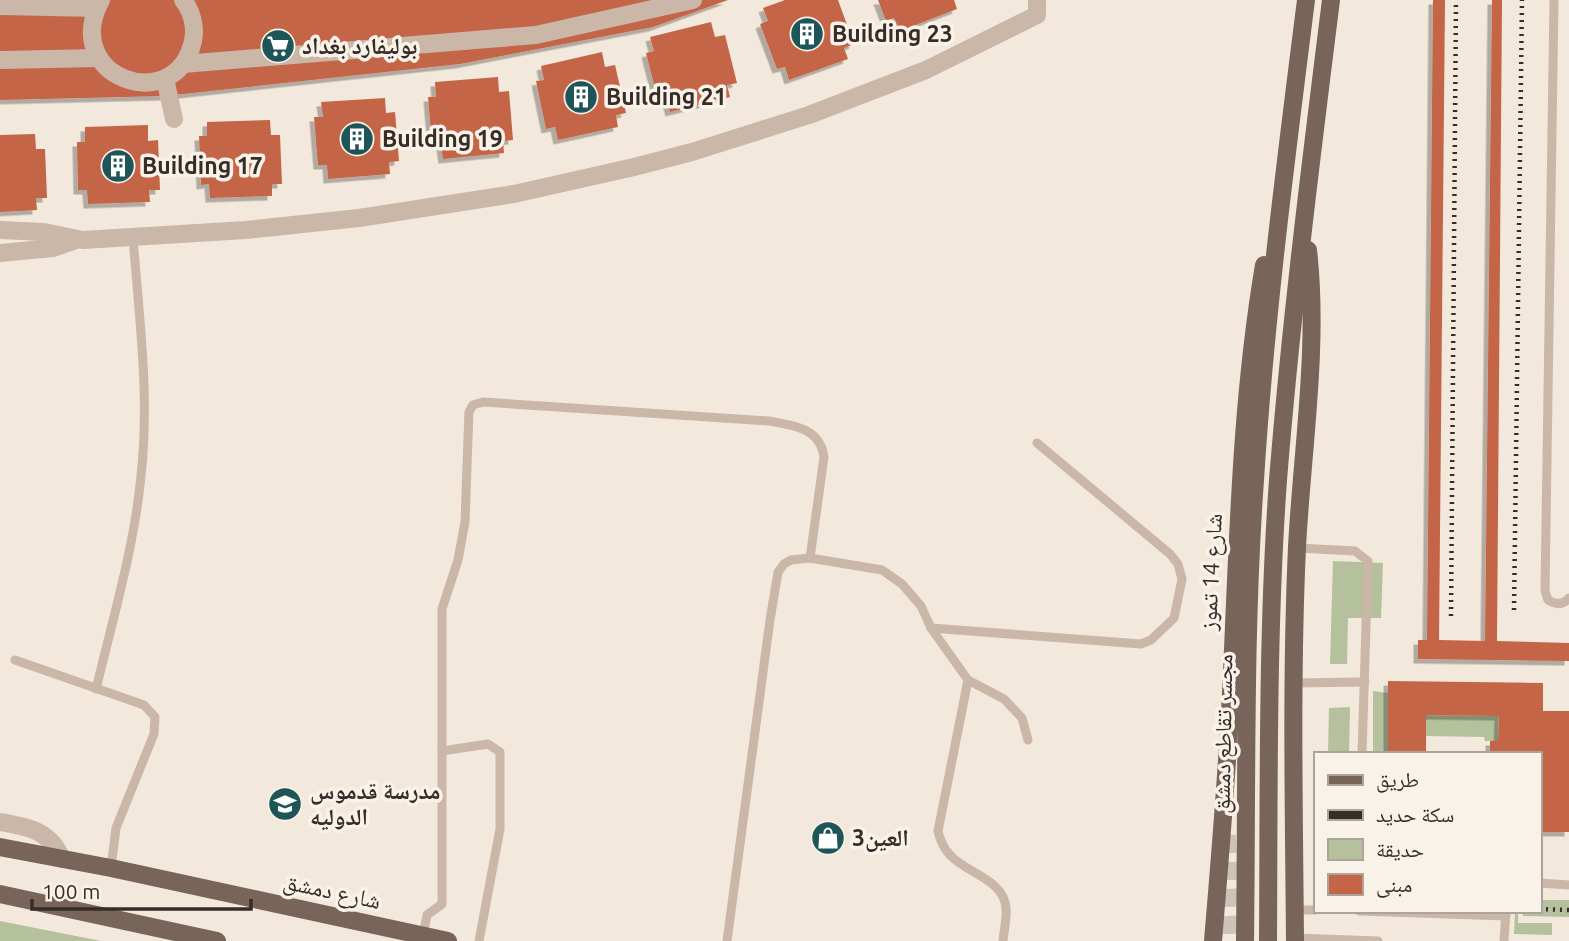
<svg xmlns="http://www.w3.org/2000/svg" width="1569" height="941" viewBox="0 0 1569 941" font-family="Ubuntu,'Noto Naskh Arabic',sans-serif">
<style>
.green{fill:#b5c19c}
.building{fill:#c56547;filter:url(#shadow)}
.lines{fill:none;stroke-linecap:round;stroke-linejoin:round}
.primary-tunnel{stroke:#cdc3b8;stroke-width:18;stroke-dasharray:18 9;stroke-linecap:butt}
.lane{stroke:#cab7a8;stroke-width:9}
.street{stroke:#cab7a8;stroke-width:18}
.primary{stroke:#79645a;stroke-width:18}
.rail{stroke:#372d28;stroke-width:4.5;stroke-dasharray:2 5;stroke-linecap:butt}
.labels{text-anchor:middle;stroke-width:7;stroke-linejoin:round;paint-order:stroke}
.poi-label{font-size:23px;font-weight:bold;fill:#372d28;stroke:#f9f2e9;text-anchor:start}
.street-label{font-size:23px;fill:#372d28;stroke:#f9f2e9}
</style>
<defs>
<filter id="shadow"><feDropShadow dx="-4.5" dy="4.5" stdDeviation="0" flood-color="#0004"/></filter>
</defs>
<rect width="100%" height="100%" fill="#f2e8dc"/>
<g class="green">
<path d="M1333 561 1383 563 1381 618H1348L1347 664H1330Z"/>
<path d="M1373 691 1388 693V754H1373Z"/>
<path d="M1350 707 1349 754H1328L1329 708Z"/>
<path d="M1426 715 1499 716 1498 741H1485L1484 737 1426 736Z"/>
<path d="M1539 900H1569V917L1523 916V911H1539Z"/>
<path d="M1515 911H1518V923H1552V935L1514 934Z"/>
<path d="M0 921 101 941H0Z"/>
</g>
<g class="building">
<path d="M0 0H728L653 27 460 64 165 96 0 100Z"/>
<path d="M785 0H838L854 44 844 48 848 59 789 80 785 67 777 69 760 24 768 21 763 8Z"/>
<path d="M878 0H954L957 9 900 31 894 18 886 21Z"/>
<path d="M1433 0H1445L1439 640 1485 641 1492 0H1502L1497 641 1569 643V661L1418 659V640H1427Z"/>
<path d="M711 22 715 37 725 35 737 83 727 85 730 97 670 112 666 98 658 100 646 53 654 51 650 37Z"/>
<path d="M602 52 605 67 615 65 626 113 616 115 618 127 558 140 555 127 546 129 536 81 544 80 541 66Z"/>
<path d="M498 77 499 92 509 91 513 140 503 141 504 153 443 159 441 145H432L428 97H436L435 82Z"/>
<path d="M385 98 386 113 395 112 399 161 389 162 390 174 328 179 327 165H318L314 117H323L321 102Z"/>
<path d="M270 120 271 135H280L282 184H272V196L210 198 209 184 201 185 199 136H207V122Z"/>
<path d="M148 125V141L158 140 160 190H149L150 202 88 204 87 190H78L77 142H85V127Z"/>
<path d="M35 134 36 149H45L47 198H36L37 210 0 212V135Z"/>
<path d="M1388 681 1543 683V711H1569V832H1539V754H1490V741H1498L1499 716 1426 715V754H1388Z"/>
</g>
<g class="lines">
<path class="primary-tunnel" d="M1227 835 1231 941"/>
<g class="lane">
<path d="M1554 0 1545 591 1548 600C1556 605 1563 605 1569 598"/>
<path d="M1297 548 1355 551 1368 561 1362 754"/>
<path d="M931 628 1141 644 1151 640 1174 618 1182 579 1178 564 1170 554 1037 443"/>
<path d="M15 660 144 705 155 717 154 734 116 828 111 868"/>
<path d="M968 680 938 831C940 840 944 849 951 856 967 873 1004 880 1006 908 1007 918 1004 930 1003 941"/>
<path d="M1293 683 1365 682"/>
<path d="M96 689C113 618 134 548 141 476 150 396 139 317 133 237"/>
<path d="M442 751 488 744 500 752V829L479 941"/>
<path d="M1539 883 1569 885"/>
<path d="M1294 910H1315"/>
<path d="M1359 911 1506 916"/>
<path d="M423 936 427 915 442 904V609L458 560 465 522 469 412 473 405 483 402 769 421C793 425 820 428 824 457L810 558"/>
<path d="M1295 938 1378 941"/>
<path d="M727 941 770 620 778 572 784 564 791 560 810 558 882 570 902 584 921 606 931 628 968 680 1004 699 1022 718 1028 740"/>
<path d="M1504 941 1506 911"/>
</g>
<g class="street">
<path d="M101 0C59 78 176 118 193 41 196 27 192 11 183 0"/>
<path d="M0 6 97 8"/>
<path d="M0 60 99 58"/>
<path d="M183 64 536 35 693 0"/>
<path d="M165 79 174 119"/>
<path d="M0 230 44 232 83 240 246 230 359 218 514 194 634 167 692 152 809 115 926 70 1037 15V0"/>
<path d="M0 253 53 248 76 240"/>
<path d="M0 822C28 827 50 830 62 859"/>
</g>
<g class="primary">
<path d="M0 847 111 868 448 941"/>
<path d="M0 894 217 941"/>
<path d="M1213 941C1220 858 1227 776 1231 693 1238 550 1240 407 1264 265"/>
<path d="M1245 941C1247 787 1244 633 1255 480 1265 319 1286 159 1306 0"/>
<path d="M1268 941C1269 788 1267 633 1278 480 1291 319 1311 160 1331 0"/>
<path d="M1295 941C1294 810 1291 679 1297 547 1302 451 1319 346 1308 250"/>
</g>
<g class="rail">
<path d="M1514 610 1522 0"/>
<path d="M1451 616 1456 0"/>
<path d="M1539 909 1569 910"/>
</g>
</g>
<defs>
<g id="building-disc" transform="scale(1.75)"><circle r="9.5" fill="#1e5558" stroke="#f9f2e9"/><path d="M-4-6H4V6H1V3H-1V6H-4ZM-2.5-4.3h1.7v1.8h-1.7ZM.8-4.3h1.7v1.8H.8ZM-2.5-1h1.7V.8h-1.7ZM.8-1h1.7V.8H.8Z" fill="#fff"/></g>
<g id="supermarket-disc" transform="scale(1.75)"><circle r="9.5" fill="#1e5558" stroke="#f9f2e9"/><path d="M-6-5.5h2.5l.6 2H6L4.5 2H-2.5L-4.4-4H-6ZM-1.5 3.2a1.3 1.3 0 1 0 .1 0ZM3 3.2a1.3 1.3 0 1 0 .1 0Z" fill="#fff"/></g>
<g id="school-disc" transform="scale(1.75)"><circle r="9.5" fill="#1e5558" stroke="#f9f2e9"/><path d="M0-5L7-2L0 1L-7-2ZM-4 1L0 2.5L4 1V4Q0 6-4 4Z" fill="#fff"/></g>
<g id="shop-disc" transform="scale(1.75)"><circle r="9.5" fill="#1e5558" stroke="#f9f2e9"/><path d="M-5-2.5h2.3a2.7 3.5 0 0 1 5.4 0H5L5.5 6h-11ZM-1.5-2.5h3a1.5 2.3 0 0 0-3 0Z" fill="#fff"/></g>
</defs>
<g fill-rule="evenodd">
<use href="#building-disc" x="807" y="34"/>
<use href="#supermarket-disc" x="278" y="46"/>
<use href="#building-disc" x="581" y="97"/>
<use href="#building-disc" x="357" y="139"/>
<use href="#building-disc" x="118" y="166"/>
<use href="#school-disc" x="285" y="804"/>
<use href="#shop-disc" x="828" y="838"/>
</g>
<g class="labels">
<g class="poi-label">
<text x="832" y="42">Building 23</text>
<text x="302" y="54">بوليفارد بغداد</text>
<text x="606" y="105">Building 21</text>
<text x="382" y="147">Building 19</text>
<text x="142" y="174">Building 17</text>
<text x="310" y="799">مدرسة قدموس<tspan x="310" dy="26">الدوليه</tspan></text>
<text x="852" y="846">العين3</text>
</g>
<g class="street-label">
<text transform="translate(1211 572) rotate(-87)" y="8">شارع 14 تموز</text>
<text transform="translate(1223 734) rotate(-89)" y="8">مجسر تقاطع دمشق</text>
<text transform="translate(332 891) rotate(12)" y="8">شارع دمشق</text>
</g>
</g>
<rect x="1314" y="752" width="228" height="161" fill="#f9f2e9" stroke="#aba39c" stroke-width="2"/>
<rect x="1328" y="775" width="35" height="10" fill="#79645a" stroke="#aba39c" stroke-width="2"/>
<text x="1376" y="787" font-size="21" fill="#372d28">طريق</text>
<rect x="1328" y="810" width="35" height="10" fill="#372d28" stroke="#aba39c" stroke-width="2"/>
<text x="1376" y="822" font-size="21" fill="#372d28">سكة حديد</text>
<rect x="1328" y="839" width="35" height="21" fill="#b5c19c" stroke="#aba39c" stroke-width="2"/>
<text x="1376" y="857" font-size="21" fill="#372d28">حديقة</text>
<rect x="1328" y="874" width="35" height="21" fill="#c56547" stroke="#aba39c" stroke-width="2"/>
<text x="1376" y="892" font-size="21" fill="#372d28">مبنى</text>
<path d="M32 899v10h219v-10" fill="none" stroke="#372d28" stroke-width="3.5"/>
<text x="42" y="899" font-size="21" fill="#372d28" stroke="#f9f2e9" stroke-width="5" paint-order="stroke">100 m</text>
</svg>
